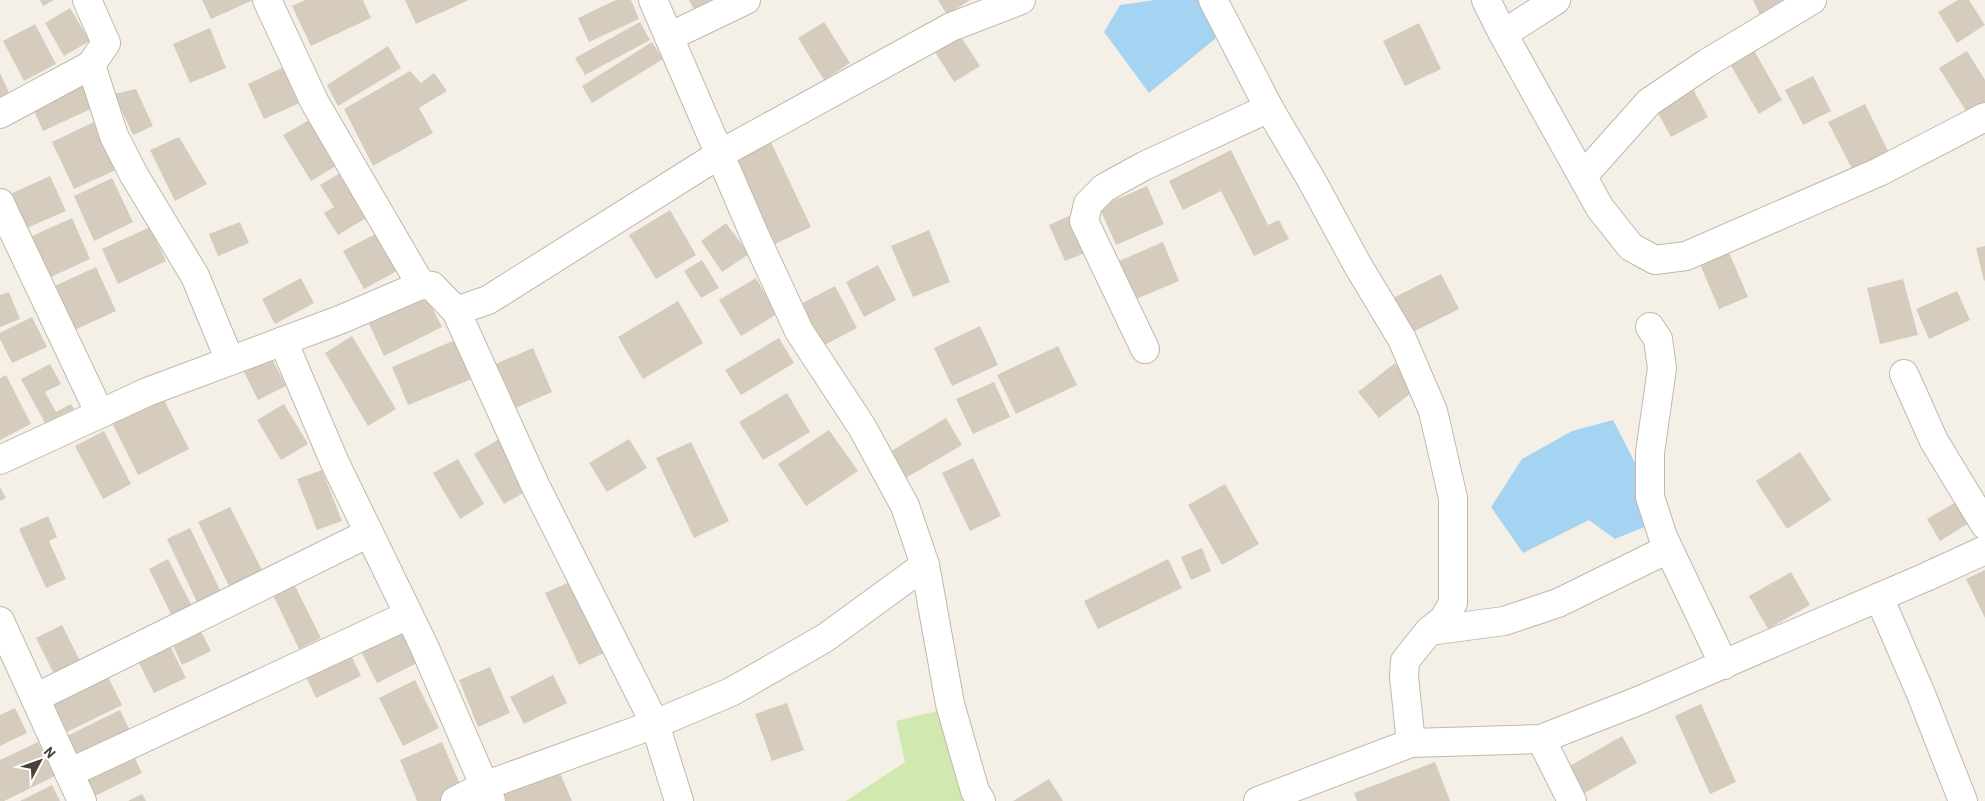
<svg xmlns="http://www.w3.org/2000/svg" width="1985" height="801" viewBox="0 0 1985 801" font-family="Barlow,sans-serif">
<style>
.green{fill:#d1e9b1}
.water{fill:#a4d4f1}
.building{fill:#d6ccbe}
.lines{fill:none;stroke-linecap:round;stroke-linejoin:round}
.minor-casing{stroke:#c0b8ab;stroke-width:30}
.minor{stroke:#fff;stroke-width:28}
</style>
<rect width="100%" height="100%" fill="#f4f0e8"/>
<path class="green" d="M945 709 971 801H846L905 762 896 721Z"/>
<g class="water">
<path d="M1155 0H1206L1216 38 1149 93 1104 32 1120 5Z"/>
<path d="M1613 420 1664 519 1615 539 1589 520 1523 553 1491 507 1522 459 1572 431Z"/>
</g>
<g class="building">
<path d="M40 0H54L43 6Z"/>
<path d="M202 0H253L211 19Z"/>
<path d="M305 0H363L371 18 311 46 292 6Z"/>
<path d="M405 0H469L416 24Z"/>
<path d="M616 0H631L639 19 589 42 578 18Z"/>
<path d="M689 0H720L696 13Z"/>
<path d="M938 0H970L947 15Z"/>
<path d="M1753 0H1791L1760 15Z"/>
<path d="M1958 0H1969L1985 25 1957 43 1938 12Z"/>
<path d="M70 8 90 41 64 56 45 23Z"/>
<path d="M640 22 650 40 585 75 575 58Z"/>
<path d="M824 22 850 63 824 80 798 38Z"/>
<path d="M1419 23 1441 69 1405 86 1383 41Z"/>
<path d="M35 24 56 64 24 81 3 41Z"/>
<path d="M210 28 226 68 190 83 173 44Z"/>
<path d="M957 31 980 66 954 82 932 47Z"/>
<path d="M652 42 663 59 592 103 582 86Z"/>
<path d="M1751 45 1782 100 1759 114 1727 59Z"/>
<path d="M388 46 401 68 338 106 327 85Z"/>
<path d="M1967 51 1985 80V104L1968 114 1939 68Z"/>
<path d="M290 64 306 100 264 119 248 84Z"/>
<path d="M410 71 421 83 434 73 447 91 419 108 433 133 373 166 344 109Z"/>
<path d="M0 73 11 97 0 102Z"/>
<path d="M1813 76 1831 111 1803 125 1785 90Z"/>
<path d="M83 80 95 107 43 131 31 104Z"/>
<path d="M1692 87 1708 117 1671 137 1655 108Z"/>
<path d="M136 89 153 126 133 135 114 94Z"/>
<path d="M1865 104 1890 155 1854 173 1828 122Z"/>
<path d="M311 119 339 164 311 181 283 135Z"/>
<path d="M98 120 120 168 74 189 52 142Z"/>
<path d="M179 137 207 184 175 201 150 150Z"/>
<path d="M770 140 811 227 775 244 733 157Z"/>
<path d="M1231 150 1268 225 1279 220 1289 239 1254 256 1221 191 1183 210 1169 181Z"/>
<path d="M340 173 366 218 338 235 324 213 334 207 320 185Z"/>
<path d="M50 176 66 211 20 231 4 197Z"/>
<path d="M112 178 133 222 94 241 74 196Z"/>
<path d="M1147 186 1164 224 1116 245 1099 207Z"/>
<path d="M670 210 696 255 656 279 629 235Z"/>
<path d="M1069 216 1085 253 1065 261 1049 225Z"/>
<path d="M72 218 90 259 40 282 21 241Z"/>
<path d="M240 222 249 243 218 256 209 234Z"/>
<path d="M726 223 749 254 722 272 701 241Z"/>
<path d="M150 227 166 261 118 284 102 249Z"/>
<path d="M929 230 950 282 913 297 891 246Z"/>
<path d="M377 233 397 271 364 289 343 251Z"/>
<path d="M1163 242 1179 281 1129 302 1112 264Z"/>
<path d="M1725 243 1748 297 1719 309 1696 255Z"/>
<path d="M1985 246V280L1984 281 1976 248Z"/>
<path d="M702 260 719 288 701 298 684 271Z"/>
<path d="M878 265 896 300 864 317 846 282Z"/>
<path d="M96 267 116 311 64 335 44 291Z"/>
<path d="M1441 274 1459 309 1409 334 1391 299Z"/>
<path d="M301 278 314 303 275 324 262 299Z"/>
<path d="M756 278 777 314 741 336 719 300Z"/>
<path d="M1903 279 1918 335 1880 344 1867 288Z"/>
<path d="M835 286 857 328 817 349 795 307Z"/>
<path d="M1957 291 1970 320 1929 339 1916 309Z"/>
<path d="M9 292 20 319 0 327V295Z"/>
<path d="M426 296 442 327 384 356 369 324Z"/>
<path d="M678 301 703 343 643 379 618 337Z"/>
<path d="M32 317 47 347 12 363 0 339V333Z"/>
<path d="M980 326 998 365 952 386 934 348Z"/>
<path d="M352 336 396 409 368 426 325 353Z"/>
<path d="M779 338 794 363 741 395 725 370Z"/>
<path d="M455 340 472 379 408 405 392 367Z"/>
<path d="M1058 346 1077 385 1016 414 997 375Z"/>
<path d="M533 348 552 392 511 410 491 366Z"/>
<path d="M269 353 286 386 258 400 242 368Z"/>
<path d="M1395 363 1415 390 1379 418 1358 392Z"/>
<path d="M50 364 61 384 45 392 56 412 71 404 74 409 45 423 21 379Z"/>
<path d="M6 375 31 424 0 440V378Z"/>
<path d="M994 382 1010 417 973 434 956 399Z"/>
<path d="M160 392 189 449 138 475 109 417Z"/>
<path d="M787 393 810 432 763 460 739 422Z"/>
<path d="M284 404 308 444 281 460 257 420Z"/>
<path d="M946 418 962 445 904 479 888 453Z"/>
<path d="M829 430 858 471 806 506 778 464Z"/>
<path d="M104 431 131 484 103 499 75 446Z"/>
<path d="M499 439 530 489 504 504 474 454Z"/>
<path d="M629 439 647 468 607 492 589 463Z"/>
<path d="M691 442 729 521 694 538 656 458Z"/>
<path d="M1800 452 1831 500 1787 529 1756 481Z"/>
<path d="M973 458 1001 516 970 531 942 473Z"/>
<path d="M458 459 484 504 460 519 433 473Z"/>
<path d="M322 470 342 521 317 530 297 479Z"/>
<path d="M1225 484 1259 544 1222 565 1188 505Z"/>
<path d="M0 487 6 498 0 501Z"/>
<path d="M1956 502 1969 523 1940 541 1927 519Z"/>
<path d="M230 507 262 570 229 586 198 522Z"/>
<path d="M48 516 57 537 49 541 66 579 46 588 19 529Z"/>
<path d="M190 528 220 590 197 602 167 539Z"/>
<path d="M1202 548 1211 571 1191 580 1181 557Z"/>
<path d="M168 559 192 606 172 616 149 569Z"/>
<path d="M1168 559 1182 588 1098 629 1084 601Z"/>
<path d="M1985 570V618L1966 579Z"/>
<path d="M1791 572 1810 605 1768 629 1749 596Z"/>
<path d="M574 580 608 651 579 665 545 593Z"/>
<path d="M293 582 321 638 299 649 272 593Z"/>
<path d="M62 625 82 665 56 678 36 638Z"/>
<path d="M402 627 421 661 377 683 360 649Z"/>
<path d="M199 628 211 651 182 665 171 641Z"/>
<path d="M167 640 186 678 154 693 135 655Z"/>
<path d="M351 655 361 676 316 698 306 677Z"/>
<path d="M490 667 510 713 478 727 459 680Z"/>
<path d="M104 669 122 705 59 736 41 700Z"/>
<path d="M553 675 567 703 524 724 510 697Z"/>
<path d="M415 680 439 728 403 746 379 698Z"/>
<path d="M787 703 804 750 772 761 755 714Z"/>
<path d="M1701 704 1736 782 1710 794 1675 716Z"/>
<path d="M15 708 27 733 0 746V715Z"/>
<path d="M120 710 132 735 73 764 61 739Z"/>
<path d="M1622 736 1637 763 1583 794 1568 767Z"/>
<path d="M38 742 55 776 4 801H0V760Z"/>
<path d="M442 742 464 794 448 801H417L400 760Z"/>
<path d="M131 750 142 773 95 796 83 773Z"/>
<path d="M1435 762 1450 801H1357L1354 793Z"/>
<path d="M559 771 572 801H504L501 794Z"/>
<path d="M1049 779 1063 801H1013Z"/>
<path d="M52 785 60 801H20Z"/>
<path d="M142 794 146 801H128Z"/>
</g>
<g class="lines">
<g class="minor-casing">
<g id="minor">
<path d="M87 0 106 43 91 65 114 136 134 175 195 276 230 361"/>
<path d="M267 0 315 103 421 285"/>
<path d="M653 0 755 236 799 331 862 427 905 506 925 565 950 704 975 791 981 801"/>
<path d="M1213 0 1269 108 1312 181 1357 264 1402 339 1433 411 1453 498V603L1443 620 1429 631 1405 661 1404 677 1411 743"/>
<path d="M1486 0 1503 34 1600 208 1631 247 1655 260 1686 256 1879 172 1985 117"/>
<path d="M1503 34 1556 0"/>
<path d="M669 37 746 0"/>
<path d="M0 114 91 65"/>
<path d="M1583 176 1649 102 1707 63 1812 0"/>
<path d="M0 203 100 414"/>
<path d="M456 311 488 300 720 154 951 27 1021 0"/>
<path d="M1650 327 1658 339 1662 368 1650 453V497L1663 537 1724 665"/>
<path d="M283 341 335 463 424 646 491 801"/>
<path d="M1145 349 1084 221 1088 204 1104 188 1144 166 1269 108"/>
<path d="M1904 374 1934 441 1985 525"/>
<path d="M0 460 147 392 342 319 421 285 432 286 456 311 535 485 655 724 679 801"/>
<path d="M1879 597 1921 694 1963 801"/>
<path d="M0 621 82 801"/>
<path d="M1429 631 1504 621 1558 603 1668 549"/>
<path d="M35 698 369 533"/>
<path d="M1541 739 1572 801"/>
<path d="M69 773 408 615"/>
<path d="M455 801 484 786 655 724 731 692 825 638 925 565"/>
<path d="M1258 801 1411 743 1541 739 1638 701 1926 577 1985 550"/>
</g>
</g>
<use href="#minor" class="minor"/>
</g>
<g transform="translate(40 761) rotate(49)" stroke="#ffffff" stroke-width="4" paint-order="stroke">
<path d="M0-4L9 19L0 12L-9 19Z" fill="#484137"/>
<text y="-8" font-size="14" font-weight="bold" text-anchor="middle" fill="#484137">N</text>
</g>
</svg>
